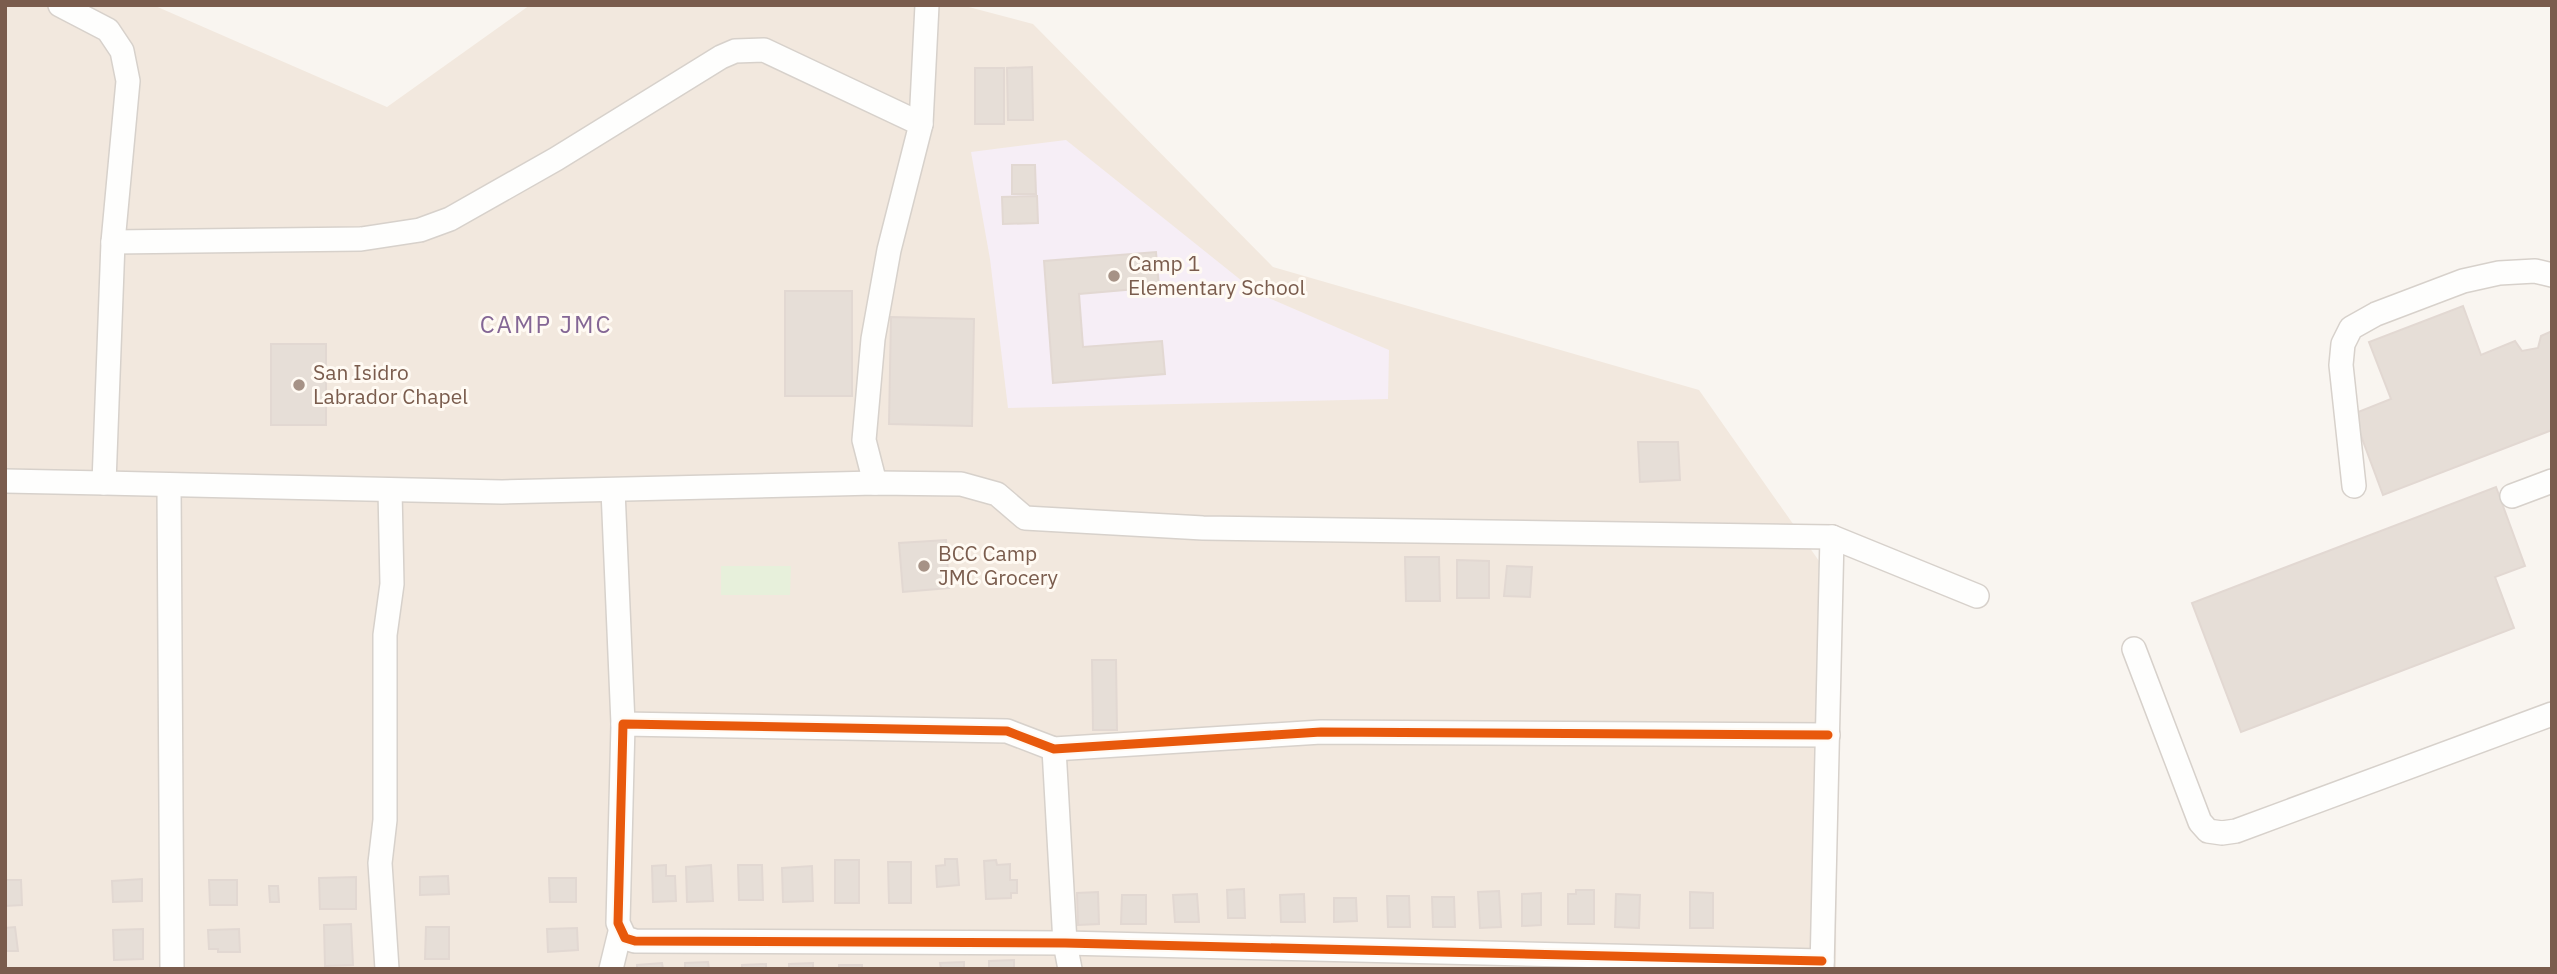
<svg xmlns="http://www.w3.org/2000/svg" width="2557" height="974" viewBox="0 0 2557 974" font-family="'IBM Plex Sans',sans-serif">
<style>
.residential{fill:#f2e8de}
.education{fill:#f6eef6}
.green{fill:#e7f0db}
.building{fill:#e6ded7;stroke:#e2d8d2;stroke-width:2}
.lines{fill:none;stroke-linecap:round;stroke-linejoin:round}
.minor-casing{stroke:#d7d1cb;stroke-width:26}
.minor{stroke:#fefefd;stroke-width:23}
.cycleway-casing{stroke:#fffaf3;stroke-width:13}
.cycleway{stroke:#e8590c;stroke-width:9}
.poi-dot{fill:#a69286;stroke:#fffaf3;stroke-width:2.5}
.labels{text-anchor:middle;stroke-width:6;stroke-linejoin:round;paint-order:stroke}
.poi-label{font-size:21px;fill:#7a5c4d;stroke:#fffaf3;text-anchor:start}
.quarter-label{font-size:24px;letter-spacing:2px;fill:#846695;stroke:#fffaf3}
</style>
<rect width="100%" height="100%" fill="#f9f5f0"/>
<path class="residential" d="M5 5H153L387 107 530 5H961L1033 24 1273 267 1699 390 1838 588 1836 969H5Z"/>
<path class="education" d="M1066 140 1257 293 1389 350 1388 399 1008 408 990 259 971 152Z"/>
<path class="green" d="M721 566H791L790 595H721Z"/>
<g class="building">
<path d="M1032 67 1033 120H1008L1007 68Z"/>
<rect x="975" y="68" width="29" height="56"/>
<path d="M1012 165H1035L1036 194H1012Z"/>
<path d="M1037 196 1038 223 1003 224 1002 197Z"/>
<path d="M1156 252 1159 287 1079 294 1083 347 1162 341 1165 374 1053 383 1044 261Z"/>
<rect x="785" y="291" width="67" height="105"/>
<path d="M2463 306 2481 355 2515 341 2522 351 2538 348 2541 336 2552 331V430L2383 495 2353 414 2391 399 2369 342Z"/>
<path d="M891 317 974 319 972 426 889 424Z"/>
<rect x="271" y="344" width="55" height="81"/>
<path d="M1638 442H1678L1680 480 1640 482Z"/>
<path d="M2496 487 2525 566 2495 577 2514 628 2241 732 2192 603Z"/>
<path d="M946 540 949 588 903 592 899 543Z"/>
<path d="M1405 557H1439L1440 601H1406Z"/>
<path d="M1457 560 1489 561V598H1457Z"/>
<path d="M1507 566 1532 567 1530 597 1504 596Z"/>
<path d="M1092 660H1116L1117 730H1093Z"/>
<path d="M945 859H957L959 885 937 887 936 866 945 865Z"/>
<rect x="835" y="860" width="24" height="43"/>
<path d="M996 860 997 865 1010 864V880H1017V893H1011V898L986 899 984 861Z"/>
<path d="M888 862H911V903H889Z"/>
<path d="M666 865V876H675L676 901 653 902 652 866Z"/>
<path d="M711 865 713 901 687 902 686 867Z"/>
<path d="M738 865H762L763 900H739Z"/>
<path d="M812 866 813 901 783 902 782 868Z"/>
<path d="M448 876 449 894 420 895V877Z"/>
<path d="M356 877V909H320L319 878Z"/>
<path d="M549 878H576V902H550Z"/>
<path d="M142 879V901L113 902 112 881Z"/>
<path d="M5 880H21L22 905 5 906Z"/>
<path d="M209 880H237V905H210Z"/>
<path d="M269 886H278L279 902H270Z"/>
<path d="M1244 889 1245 918H1228L1227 890Z"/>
<path d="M1576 890H1594V924H1568V894H1576Z"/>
<path d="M1499 891 1501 927 1480 928 1478 892Z"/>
<path d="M1098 892 1099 924 1078 925 1077 893Z"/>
<path d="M1690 892 1713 893V928H1690Z"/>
<path d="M1541 893V925L1522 926V894Z"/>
<path d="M1197 894 1199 922H1175L1173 895Z"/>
<path d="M1304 894 1305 922H1281L1280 895Z"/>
<path d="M1616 894 1640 895 1639 928 1615 927Z"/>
<path d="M1122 895H1146V924H1121Z"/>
<path d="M1387 896H1409L1410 927H1388Z"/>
<path d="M1432 897H1454L1455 927H1433Z"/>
<path d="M1334 898H1356L1357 921 1334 922Z"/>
<path d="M351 924 353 965 325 966 324 925Z"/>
<path d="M15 927 18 951H5V928Z"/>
<path d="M426 927H449V959H425Z"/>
<path d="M577 928 578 950 548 952 547 929Z"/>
<path d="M143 929V959L114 960 113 930Z"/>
<path d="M239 929 240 952H218V949H209L208 930Z"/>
<path d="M1014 960V969H989V961Z"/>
<path d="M708 962 709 969H685V963Z"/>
<path d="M964 962V969H941L940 963Z"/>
<path d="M662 963 663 969H637V965Z"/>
<path d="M813 963V969H789V964Z"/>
<path d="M766 964V969H742V965Z"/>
<rect x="839" y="965" width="23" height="4"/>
</g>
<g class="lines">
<g class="minor-casing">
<g id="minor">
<path d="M921 124 927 5"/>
<path d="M113 242 361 239 420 230 450 219 556 159 721 57 735 51 764 50 921 124 889 250 873 339 864 440 875 483"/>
<path d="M5 481 104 483 113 242 128 81 122 51 108 30 60 5"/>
<path d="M104 483 502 492 875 483 961 484 997 494 1025 518 1203 528 1832 537 1977 596"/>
<path d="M169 485 172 969"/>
<path d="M2354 486 2341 365 2343 344 2351 328 2376 314 2463 281 2499 273 2535 271 2552 275"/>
<path d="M613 490 623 724"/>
<path d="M2512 496 2552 481"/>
<path d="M2134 649 2200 822 2208 831 2222 833 2236 831 2552 714"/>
<path d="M1054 749 1065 943 1070 969"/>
<path d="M1822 961 1065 943 635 941 625 938 618 923 623 724 1007 731 1054 749 1321 732 1828 735"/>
<path d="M387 969 380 863 385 820V635L392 584 390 490"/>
<path d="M611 969 620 932"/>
<path d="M1822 969 1832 537"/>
</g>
</g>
<use href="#minor" class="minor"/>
<g class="cycleway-casing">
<path id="cycleway" d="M1822 961 1065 943 635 941 625 938 618 923 623 724 1007 731 1054 749 1321 732 1828 735"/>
</g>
<use href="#cycleway" class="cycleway"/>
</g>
<g class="poi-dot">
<circle cx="1114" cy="276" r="7"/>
<circle cx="299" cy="385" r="7"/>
<circle cx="924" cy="566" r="7"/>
</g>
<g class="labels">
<g class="poi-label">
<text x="1128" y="271">Camp 1<tspan x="1128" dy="24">Elementary School</tspan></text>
<text x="313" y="380">San Isidro<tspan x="313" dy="24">Labrador Chapel</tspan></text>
<text x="938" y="561">BCC Camp<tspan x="938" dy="24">JMC Grocery</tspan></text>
</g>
<g class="quarter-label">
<text x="546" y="333">CAMP JMC</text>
</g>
</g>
<rect width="2557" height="974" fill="none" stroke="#7a5c4d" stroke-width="14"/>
</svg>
